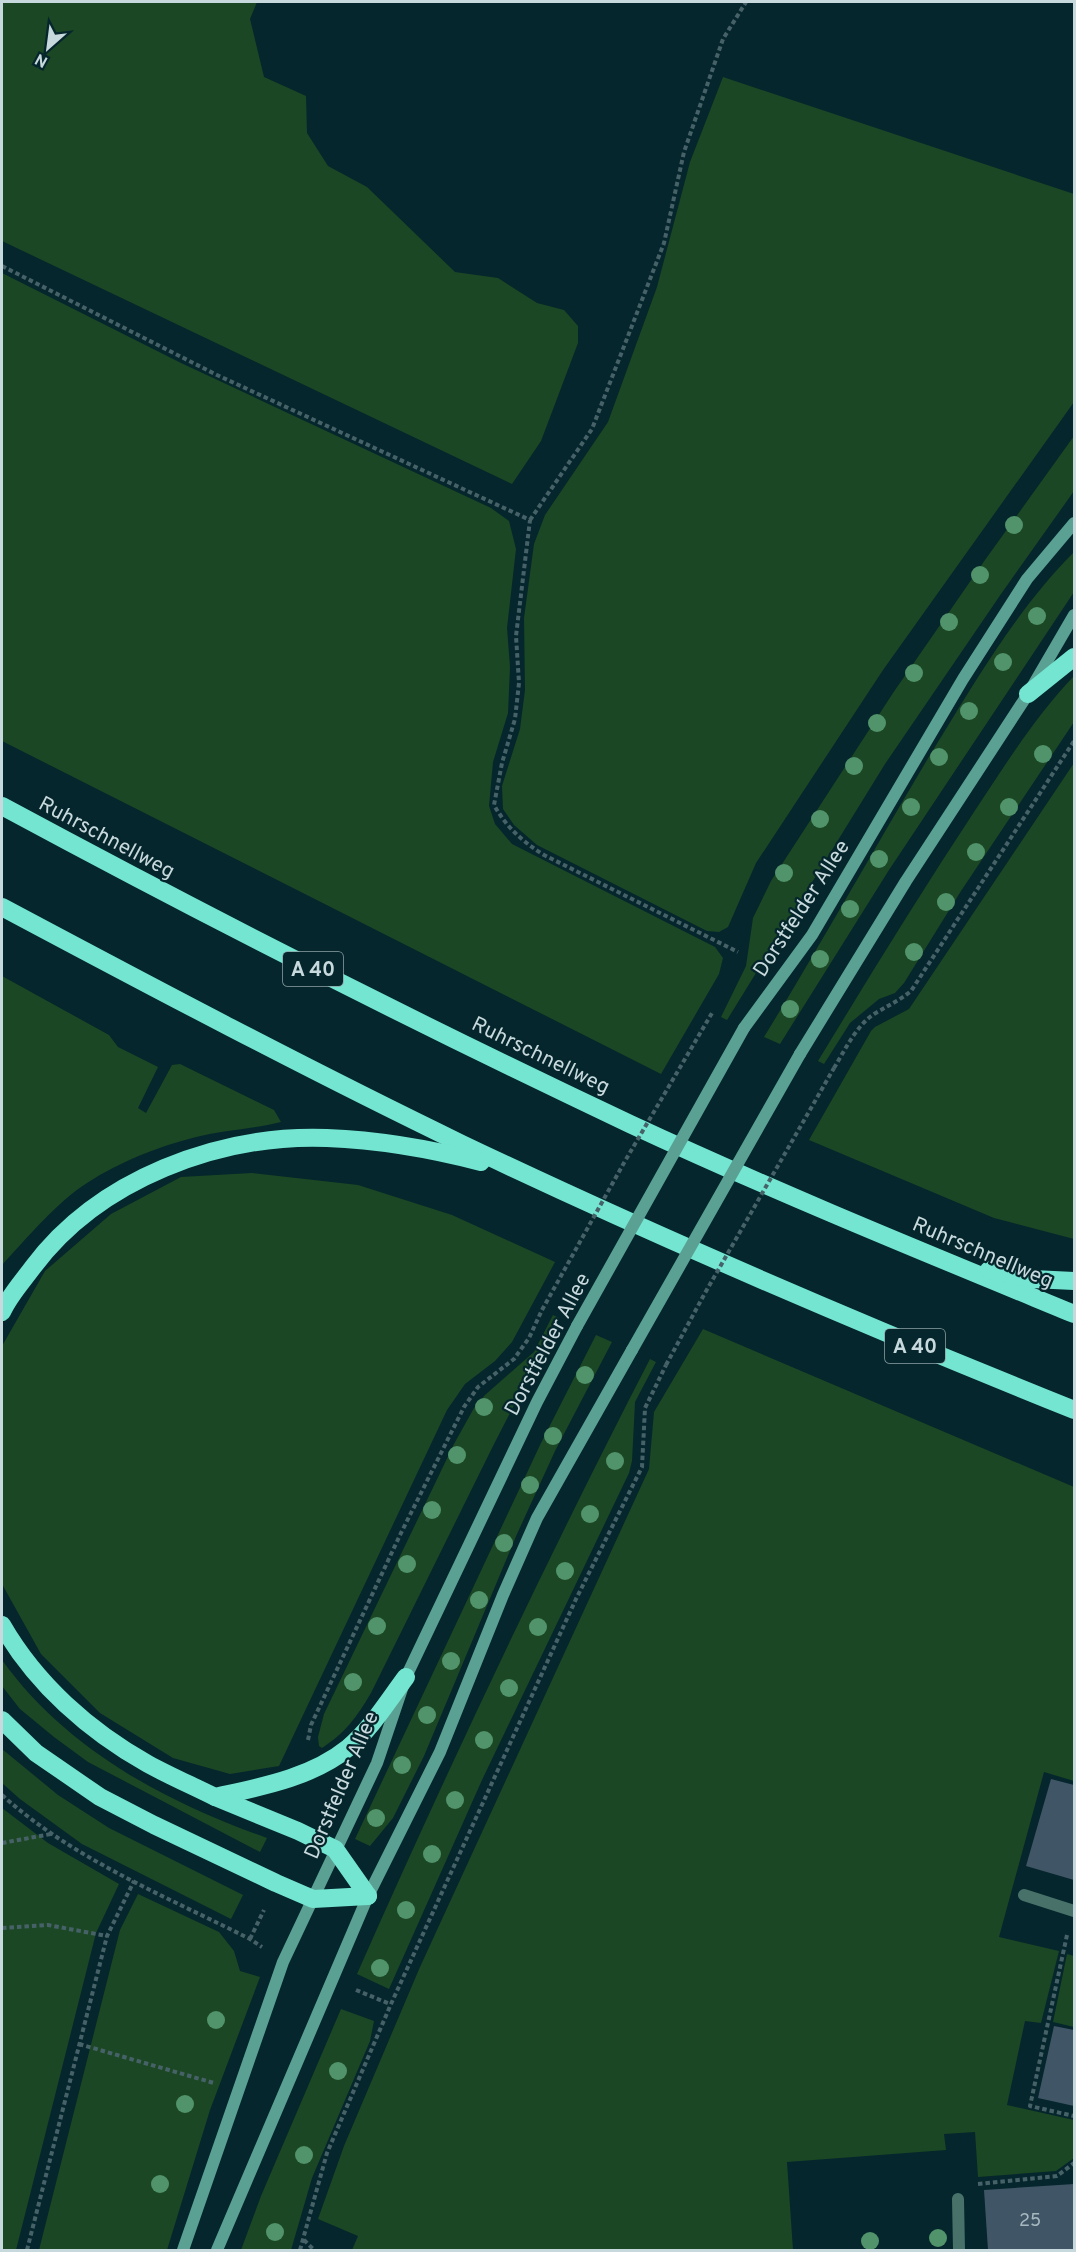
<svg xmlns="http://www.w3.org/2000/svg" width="1076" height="2252" viewBox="0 0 1076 2252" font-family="Overpass,sans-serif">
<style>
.green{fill:#1b4724}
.building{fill:#405566}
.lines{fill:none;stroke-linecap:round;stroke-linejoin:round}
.path{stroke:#466268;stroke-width:4;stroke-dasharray:4.5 3;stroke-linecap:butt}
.service{stroke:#487269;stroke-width:12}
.secondary{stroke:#5aa093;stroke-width:12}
.motorway{stroke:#73e5d0;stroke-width:18}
.path-bridge{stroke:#466268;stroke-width:4;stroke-dasharray:4.5 3;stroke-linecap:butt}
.secondary-bridge{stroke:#5aa093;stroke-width:12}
.tree{fill:#51936b}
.labels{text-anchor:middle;stroke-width:4.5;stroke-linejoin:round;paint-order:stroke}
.number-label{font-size:18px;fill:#a5b8bf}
.shield{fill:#05262c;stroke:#8da3a8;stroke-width:1.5}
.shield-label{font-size:20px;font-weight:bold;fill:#c7d9dd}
.street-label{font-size:21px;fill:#c7d9dd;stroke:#05262c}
</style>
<rect width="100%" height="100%" fill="#05262c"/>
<g class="green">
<path d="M2 2H257L250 19 264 77 306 96 307 133 328 166 367 187 455 272 498 278 537 303 564 310 578 326V343L541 441 512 484 2 241Z"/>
<path d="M723 77 1074 194V402L883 670 756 863 728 927 719 932 707 931 537 845 514 825 503 809 502 786 520 729 525 690 524 618 534 544 545 515 608 422 657 287 690 162Z"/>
<path d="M2 273 181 363 491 508 509 521 516 549 507 628 510 667 508 713 493 762 489 806 495 824 512 844 715 947 723 958 719 974 661 1074 2 741Z"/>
<path d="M1074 436V491L1001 594 885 764 727 1020 721 1017 746 966 753 918 771 881 893 693 985 560Z"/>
<path d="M1074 552V592L889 870 780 1044 764 1037C821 944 874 849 930 755 973 685 1016 610 1074 552Z"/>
<path d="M1074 676V722L961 891 904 983 895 993 879 999 850 1023 824 1064 818 1061C869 977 920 894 974 812 1005 765 1035 717 1074 676Z"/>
<path d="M1074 763V1239L994 1218 809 1140 871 1031 875 1027 909 1009Z"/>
<path d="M2 976 109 1035 118 1047 158 1067 138 1108 146 1113 172 1065 180 1064 274 1110 281 1122C253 1129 224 1130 196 1137 157 1147 121 1161 87 1183 57 1202 27 1238 2 1265Z"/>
<path d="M252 1173 358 1185 452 1215 555 1262 512 1342 495 1361 465 1384 447 1410 279 1766 230 1774 173 1758 100 1713 41 1654 2 1584V1346L45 1271 111 1214 181 1177Z"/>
<path d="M553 1315 559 1318 493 1446 371 1693C356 1718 346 1732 322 1748L319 1746 318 1737 324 1714 454 1444 474 1408 485 1395 534 1352Z"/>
<path d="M703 1329 1074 1487V1781L1044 1772 999 1937 1059 1951 1041 2023 1025 2021 1007 2105 1074 2120V2158L1056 2171 978 2177 975 2132 944 2134 946 2150 787 2162 793 2250H352L358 2236 318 2219 344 2146 420 1967 649 1469 654 1412Z"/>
<path d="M596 1335 612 1342 555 1451 517 1534 424 1756 393 1818 370 1846 355 1839 541 1443Z"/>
<path d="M650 1359 656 1362 635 1402 632 1461 629 1473 482 1780 389 1989 357 1974C449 1766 546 1561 650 1359Z"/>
<path d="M2 1660C66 1749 165 1802 267 1838L260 1852 88 1762 54 1737 20 1709 2 1686Z"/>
<path d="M2 1749 58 1795 109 1828 243 1895 231 1919 82 1844 20 1799 2 1783Z"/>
<path d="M2 1808 48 1843 119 1884 96 1933 16 2250H2Z"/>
<path d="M138 1894 219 1932 234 1951 240 1971 260 1977 210 2110 167 2250H39L120 1930Z"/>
<path d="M1067 1954 1074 1956V2027L1053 2022Z"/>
<path d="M341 2009 374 2021 370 2041 312 2178 291 2250H241L261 2196Z"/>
</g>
<g class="building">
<path d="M1051 1779 1074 1785V1880L1026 1866Z"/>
<path d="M1054 2026 1074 2030V2106L1038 2098Z"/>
<path d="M1074 2184V2250H988L984 2190Z"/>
</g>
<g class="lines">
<g class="path">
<path d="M2 266 217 375 530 520 516 636 519 683 515 719 502 763 494 805C507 828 522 841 544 855L738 952"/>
<path d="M530 520 592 429 664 243 684 152 723 39 746 2"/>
<path d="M834 1068C845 1050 856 1026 874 1014 887 1006 899 1001 911 991L1074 741"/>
<path d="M308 1740 311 1725 401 1533 464 1407 478 1387 514 1359 529 1338 542 1310"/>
<path d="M2 1795C73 1859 165 1896 250 1939L262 1947"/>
<path d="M2 1843 51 1834"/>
<path d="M2 1928 48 1925 107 1936"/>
<path d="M1067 1935 1030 2106 1074 2116"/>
<path d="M250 1939 264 1910"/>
<path d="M356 1990 390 2004"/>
<path d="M79 2044 214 2083"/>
<path d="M978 2184 1057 2176 1074 2163"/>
<path d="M304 2240 314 2250"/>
<path d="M27 2250 107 1936 134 1881"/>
<path d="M300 2250 327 2153 391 2004 576 1599 642 1467 645 1408 666 1365"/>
</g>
<g class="service">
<path d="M1024 1895 1074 1911"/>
<path d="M958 2199 959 2250"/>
</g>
<g class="secondary">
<path d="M744 1028 812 935 963 679 1027 579 1074 523"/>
<path d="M800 1054 906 881 1028 694 1074 615"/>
<path d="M183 2250 283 1962 377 1763 406 1677 537 1402 577 1326"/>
<path d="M217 2250 368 1896 440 1752 503 1595 537 1518 632 1350"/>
</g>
<g class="motorway">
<path d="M1028 694 1074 657"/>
<path d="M2 806C208 917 418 1024 630 1124 776 1192 926 1253 1074 1314"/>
<path d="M2 907C154 988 307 1069 462 1144 663 1240 868 1327 1074 1410"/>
<path d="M989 1270 1033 1279 1074 1281"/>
<path d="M2 1312C9 1296 22 1282 33 1267 99 1179 219 1134 327 1138 379 1140 431 1149 481 1162"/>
<path d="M2 1625C36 1684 89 1731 148 1764 170 1776 193 1786 215 1797 260 1787 311 1778 348 1748 371 1729 388 1701 406 1677"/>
<path d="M2 1720 36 1753 100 1797 154 1825 276 1883 313 1899 368 1896"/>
<path d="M215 1797 298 1831 335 1849 368 1896"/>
</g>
<g class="path-bridge">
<path d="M542 1310 625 1161 712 1013"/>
<path d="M666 1365 705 1293 834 1068"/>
</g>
<g class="secondary-bridge">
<path d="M577 1326 744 1028"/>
<path d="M632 1350 800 1054"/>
</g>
</g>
<g class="tree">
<circle cx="1014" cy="525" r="9"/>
<circle cx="980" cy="575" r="9"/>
<circle cx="1037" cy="616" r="9"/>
<circle cx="949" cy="622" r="9"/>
<circle cx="1003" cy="662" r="9"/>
<circle cx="914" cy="673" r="9"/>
<circle cx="969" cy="711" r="9"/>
<circle cx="877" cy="723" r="9"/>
<circle cx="1043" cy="754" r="9"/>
<circle cx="939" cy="757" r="9"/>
<circle cx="854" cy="766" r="9"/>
<circle cx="911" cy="807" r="9"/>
<circle cx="1009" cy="807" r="9"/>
<circle cx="820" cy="819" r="9"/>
<circle cx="976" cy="852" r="9"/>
<circle cx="879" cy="859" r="9"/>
<circle cx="784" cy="873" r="9"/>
<circle cx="946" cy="902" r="9"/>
<circle cx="850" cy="909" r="9"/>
<circle cx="914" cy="952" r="9"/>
<circle cx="820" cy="959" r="9"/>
<circle cx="790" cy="1009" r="9"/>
<circle cx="585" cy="1375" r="9"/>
<circle cx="484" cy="1407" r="9"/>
<circle cx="553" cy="1436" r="9"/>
<circle cx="457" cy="1455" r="9"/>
<circle cx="615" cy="1461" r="9"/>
<circle cx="530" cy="1485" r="9"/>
<circle cx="432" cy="1510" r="9"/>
<circle cx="590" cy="1514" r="9"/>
<circle cx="504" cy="1543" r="9"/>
<circle cx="407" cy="1564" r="9"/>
<circle cx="565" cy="1571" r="9"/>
<circle cx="479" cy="1600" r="9"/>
<circle cx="377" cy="1626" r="9"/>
<circle cx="538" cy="1627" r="9"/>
<circle cx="451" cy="1661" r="9"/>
<circle cx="353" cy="1682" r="9"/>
<circle cx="509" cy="1688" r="9"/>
<circle cx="427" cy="1715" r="9"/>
<circle cx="484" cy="1740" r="9"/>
<circle cx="402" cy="1765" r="9"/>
<circle cx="455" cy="1800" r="9"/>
<circle cx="376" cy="1818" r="9"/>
<circle cx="432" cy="1854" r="9"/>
<circle cx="406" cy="1910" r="9"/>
<circle cx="380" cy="1968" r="9"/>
<circle cx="216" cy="2020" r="9"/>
<circle cx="338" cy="2071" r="9"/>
<circle cx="185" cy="2104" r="9"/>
<circle cx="304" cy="2155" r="9"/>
<circle cx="160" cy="2184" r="9"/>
<circle cx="275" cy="2232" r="9"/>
<circle cx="938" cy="2238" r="9"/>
<circle cx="870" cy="2241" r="9"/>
</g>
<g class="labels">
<g class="number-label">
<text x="1030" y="2226">25</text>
</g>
<g class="shield">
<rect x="283" y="952" width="60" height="34" rx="4.5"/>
<rect x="885" y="1329" width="60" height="34" rx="4.5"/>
</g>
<g class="shield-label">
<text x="313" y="976">A 40</text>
<text x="915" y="1353">A 40</text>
</g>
<g class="street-label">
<text transform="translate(107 837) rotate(28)" y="7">Ruhrschnellweg</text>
<text transform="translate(801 908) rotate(-57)" y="7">Dorstfelder Allee</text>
<text transform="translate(541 1055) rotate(26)" y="7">Ruhrschnellweg</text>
<text transform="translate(983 1252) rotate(23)" y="7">Ruhrschnellweg</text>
<text transform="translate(547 1344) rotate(-62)" y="7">Dorstfelder Allee</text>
<text transform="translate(341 1785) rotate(-67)" y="7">Dorstfelder Allee</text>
</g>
</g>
<rect width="1076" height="2252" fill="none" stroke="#c7d9dd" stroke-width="6"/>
<g transform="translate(48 48) rotate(208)" stroke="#05262c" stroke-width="4.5" paint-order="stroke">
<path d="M0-4.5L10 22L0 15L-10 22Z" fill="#c7d9dd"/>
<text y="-9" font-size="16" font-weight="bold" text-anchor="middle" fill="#c7d9dd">N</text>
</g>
</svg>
